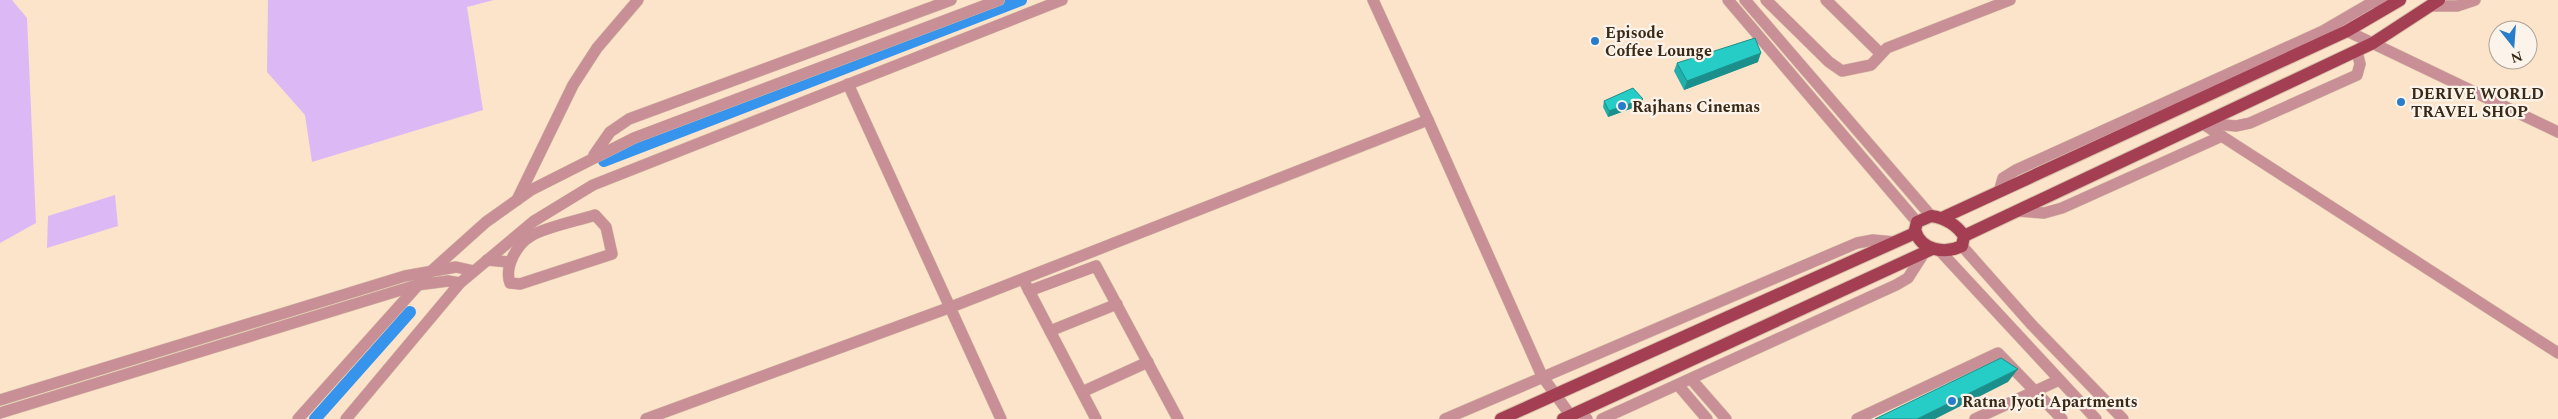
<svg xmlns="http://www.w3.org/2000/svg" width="2558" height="419" viewBox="0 0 2558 419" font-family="Spectral,serif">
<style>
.green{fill:#dcb9f5}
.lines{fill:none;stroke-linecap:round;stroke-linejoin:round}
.canal{stroke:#3694ec;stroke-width:12}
.minor-casing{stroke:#d5bfa6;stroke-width:12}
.major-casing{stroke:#d5bfa6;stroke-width:14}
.minor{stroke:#c88f96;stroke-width:11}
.major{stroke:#a33e53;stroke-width:12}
.wall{fill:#21afaa}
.shaded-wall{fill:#1b8f8b}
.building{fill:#26ccc6;stroke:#1b8f8b}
.poi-dot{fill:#277dcb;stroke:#fcf4eb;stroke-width:2}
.labels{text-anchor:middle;stroke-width:4.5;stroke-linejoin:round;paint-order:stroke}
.poi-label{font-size:16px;font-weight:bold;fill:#392a18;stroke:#fcf4eb;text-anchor:start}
</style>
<rect width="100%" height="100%" fill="#fce4ca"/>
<g class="green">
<path d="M0 0H12L27 18 36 223 0 243Z"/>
<path d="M268 0H494L467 7 483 110 312 162 305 115 267 72Z"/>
<path d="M115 195 118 226 47 248 48 216Z"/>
</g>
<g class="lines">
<g class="canal">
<path d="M604 161 1021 0"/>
<path d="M315 419 410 312"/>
</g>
<g class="minor-casing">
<g id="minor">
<path d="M1728 0 1917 222"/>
<path d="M1745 0 1931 216"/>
<path d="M1766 0 1829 62 1842 71 1871 65 1887 48 2010 0"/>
<path d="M1826 0 1880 53"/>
<path d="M2430 6H2457L2475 0"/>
<path d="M2347 31 2558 132"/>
<path d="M848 84 1001 419"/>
<path d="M1428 120 1542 376 1571 416"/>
<path d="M2205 123 2236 126 2250 123 2357 75 2360 64 2357 51"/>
<path d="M2203 124 2558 353"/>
<path d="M594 155 610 132 629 119 951 0"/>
<path d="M1999 192 2003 178 2016 170 2323 31 2371 3 2390 0"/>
<path d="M517 200 573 85 597 48 638 0"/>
<path d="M2017 211 2044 213 2062 208 2222 136"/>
<path d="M595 215 606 227 612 254 520 284 510 283C504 267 517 244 531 236 542 228 580 220 595 215Z"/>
<path d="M1962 246 2032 325 2123 419"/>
<path d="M1941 252 2096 419"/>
<path d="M487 260 509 262"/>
<path d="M1026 285 1096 419"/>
<path d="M1029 291 1096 266 1178 419"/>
<path d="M1050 331 1117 304"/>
<path d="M1691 379 1726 419"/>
<path d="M1678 385 1707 419"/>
<path d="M1082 392 1148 362"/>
<path d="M0 400 405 276 456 267 474 271"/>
<path d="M1581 411 1587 419"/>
<path d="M0 413 417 285 448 281 460 283"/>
<path d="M298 419 428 274 486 222 531 190 634 138 999 0"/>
<path d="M346 419 460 283 534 221 593 185 1062 0"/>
<path d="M646 419 951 307 1428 120 1373 0"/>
<path d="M1445 419 1857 243 1873 240 1894 242"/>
<path d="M1602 419 1896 285 1908 278 1924 253"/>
<path d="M1857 419 1998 353 2062 419"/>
<path d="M1975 419 2059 380"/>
</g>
</g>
<g class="major-casing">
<g id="major">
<path d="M1931 216C1945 218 1956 224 1964 236L1962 246C1945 254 1921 251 1915 230L1917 222Z"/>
<path d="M1942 218 2347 31 2400 0"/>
<path d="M1964 236 2373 43 2439 0"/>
<path d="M1501 419 1915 233"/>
<path d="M1563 419 1932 249"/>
</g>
</g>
<use href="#minor" class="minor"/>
<use href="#major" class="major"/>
</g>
<g class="wall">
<path d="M1758 62 1684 90 1674 71 1677 63Z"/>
<path d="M1604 101 1641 105 1608 117 1603 107Z"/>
</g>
<g class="shaded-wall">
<path d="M1761 53 1758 62 1684 90 1687 81Z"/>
<path d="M1643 99 1641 105 1608 117 1609 111Z"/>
<path d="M2018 369 2008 382 1935 419H1917Z"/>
</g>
<g class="building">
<path d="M1755 38 1761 53 1687 81 1677 63Z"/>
<path d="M1633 88 1643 99 1609 111 1604 101Z"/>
<path d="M2001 358 2018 369 1917 419H1875Z"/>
</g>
<g class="poi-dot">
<circle cx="1595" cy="41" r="5"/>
<circle cx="2401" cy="102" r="5"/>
<circle cx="1622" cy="106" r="5"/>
<circle cx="1952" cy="401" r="5"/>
</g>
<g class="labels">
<g class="poi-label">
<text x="1605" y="38">Episode<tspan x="1605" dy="18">Coffee Lounge</tspan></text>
<text x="2411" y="99">DERIVE WORLD<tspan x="2411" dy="18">TRAVEL SHOP</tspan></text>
<text x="1632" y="112">Rajhans Cinemas</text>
<text x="1962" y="407">Ratna Jyoti Apartments</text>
</g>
</g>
<g transform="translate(2513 45) rotate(163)"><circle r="24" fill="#fcf4eb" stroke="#aea397"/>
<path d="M0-4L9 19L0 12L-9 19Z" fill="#277dcb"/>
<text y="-8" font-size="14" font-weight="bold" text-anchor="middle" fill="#392a18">N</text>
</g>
</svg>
